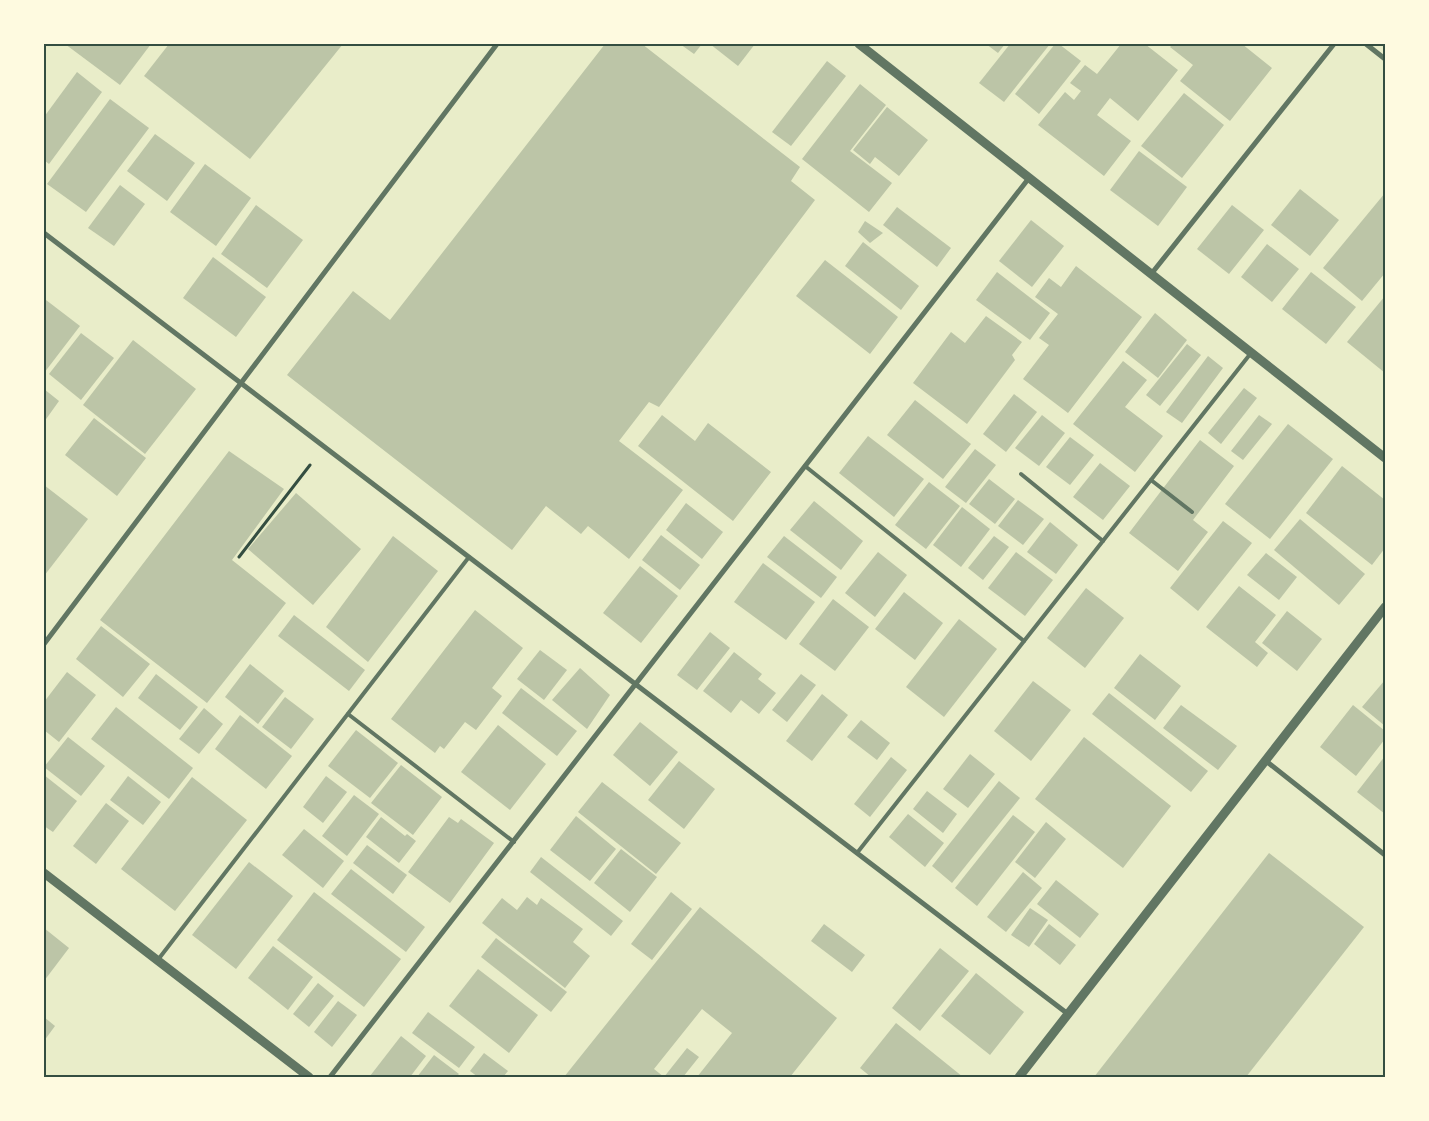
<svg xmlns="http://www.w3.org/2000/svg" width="1429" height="1121" viewBox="0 0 1429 1121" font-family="Quicksand,sans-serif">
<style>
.building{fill:#bcc5a7}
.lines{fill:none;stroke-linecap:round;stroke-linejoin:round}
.path{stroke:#344e41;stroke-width:3}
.service{stroke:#617663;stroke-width:4}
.minor{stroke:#617663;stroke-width:5}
.tertiary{stroke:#617663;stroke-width:9}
.neatline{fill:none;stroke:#344e41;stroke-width:2}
</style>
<rect width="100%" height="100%" fill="#e9edc9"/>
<g class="building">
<path d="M65 44H151L120 85Z"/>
<path d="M169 44H343L250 159 144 76Z"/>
<path d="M605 44H642L800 167 791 181 815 200 659 407 649 402 619 441 683 490 629 559 588 526 581 534 546 506 512 550 287 375 353 291 390 320Z"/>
<path d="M680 44H702L694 54Z"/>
<path d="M710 44H755L738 66Z"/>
<path d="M986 44H1005L998 53Z"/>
<path d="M1010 44H1050L1004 102 979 83Z"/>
<path d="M1055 44H1059L1081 61 1039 114 1015 94Z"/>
<path d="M1121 44H1145L1178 70 1138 121 1110 98 1097 115 1131 141 1104 176 1038 125 1065 92 1074 100 1081 91 1070 83 1085 65 1097 74Z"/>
<path d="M1173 44H1242L1272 68 1230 121 1180 81 1193 65 1170 47Z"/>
<path d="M827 61 846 76 791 146 772 132Z"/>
<path d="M77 72 102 92 49 164 44 160V117Z"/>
<path d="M860 84 886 105 850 151 892 183 869 212 802 159Z"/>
<path d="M1184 93 1224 125 1182 178 1141 146Z"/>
<path d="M110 99 149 128 86 212 47 184Z"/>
<path d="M887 107 928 140 899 176 875 157 870 164 853 150Z"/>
<path d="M155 134 195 163 167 201 127 171Z"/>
<path d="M1139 151 1187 187 1158 226 1110 190Z"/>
<path d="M205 164 251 198 216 246 170 212Z"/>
<path d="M120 185 145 204 114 246 88 228Z"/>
<path d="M1300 189 1339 220 1310 256 1271 225Z"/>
<path d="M1385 193V273L1362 301 1323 268Z"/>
<path d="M256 205 303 240 267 288 221 254Z"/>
<path d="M1232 205 1264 230 1229 274 1197 249Z"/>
<path d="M897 207 951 248 937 267 883 225Z"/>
<path d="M1031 220 1064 246 1032 287 999 261Z"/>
<path d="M865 221 883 233 870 243 858 232Z"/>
<path d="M863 242 919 286 901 310 845 266Z"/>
<path d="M1267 244 1299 269 1272 302 1241 277Z"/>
<path d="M213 257 266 297 236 337 183 298Z"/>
<path d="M825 260 898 317 870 354 796 296Z"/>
<path d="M1076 266 1142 317 1068 413 1023 379 1049 345 1039 338 1058 314 1035 297 1049 278 1061 287Z"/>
<path d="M997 272 1050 313 1030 340 976 300Z"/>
<path d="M1311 272 1356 307 1326 344 1282 309Z"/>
<path d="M1385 296V373L1347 342Z"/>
<path d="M46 300 80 326 44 373V303Z"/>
<path d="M1155 313 1187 340 1158 378 1125 352Z"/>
<path d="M986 316 1022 342 1012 355 1015 360 967 424 913 383 951 332 965 343Z"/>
<path d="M81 333 114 358 81 400 49 374Z"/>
<path d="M133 340 196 389 145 454 83 405Z"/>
<path d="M1187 344 1201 355 1160 406 1146 395Z"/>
<path d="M1208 356 1223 368 1182 423 1166 412Z"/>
<path d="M1123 361 1147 380 1125 407 1163 436 1135 472 1073 424Z"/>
<path d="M1244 388 1257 398 1221 444 1208 433Z"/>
<path d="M44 389 59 401 44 422Z"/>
<path d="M1014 394 1037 412 1006 452 983 434Z"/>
<path d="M915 400 971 444 943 479 887 435Z"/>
<path d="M662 415 695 441 708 423 771 472 733 521 638 446Z"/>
<path d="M1042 415 1065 433 1039 466 1015 448Z"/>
<path d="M1259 415 1272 424 1243 460 1231 451Z"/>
<path d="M94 418 146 458 117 496 65 455Z"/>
<path d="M1288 424 1333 459 1270 539 1225 504Z"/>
<path d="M868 436 924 479 894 517 839 473Z"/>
<path d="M1070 437 1094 455 1070 485 1046 467Z"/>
<path d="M1200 440 1234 466 1193 520 1208 532 1178 571 1129 533Z"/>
<path d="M975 449 996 465 966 503 945 487Z"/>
<path d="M229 451 284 489 232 560 286 603 207 703 100 620Z"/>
<path d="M1100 463 1130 486 1103 520 1073 497Z"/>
<path d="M1342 466 1385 500V548L1372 565 1306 513Z"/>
<path d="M989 479 1015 499 995 524 969 504Z"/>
<path d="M929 482 960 506 926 549 895 525Z"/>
<path d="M44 485 88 519 44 576Z"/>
<path d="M296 493 361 549 313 605 248 549Z"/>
<path d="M1018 500 1044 519 1023 545 998 526Z"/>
<path d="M814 501 863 541 841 570 790 530Z"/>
<path d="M686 503 723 532 702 559 666 530Z"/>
<path d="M962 507 990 529 961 567 933 545Z"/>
<path d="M1300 519 1365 574 1339 605 1274 550Z"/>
<path d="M1223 521 1252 543 1198 611 1170 588Z"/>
<path d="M1050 522 1078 545 1056 574 1027 552Z"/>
<path d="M661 535 700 565 680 590 642 560Z"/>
<path d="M393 536 438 571 368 662 326 627Z"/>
<path d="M784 536 837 577 821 598 767 557Z"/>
<path d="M994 536 1009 547 983 580 968 568Z"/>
<path d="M878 552 907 575 875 617 845 593Z"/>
<path d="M1016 552 1053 580 1025 616 988 588Z"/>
<path d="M1266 553 1297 577 1279 600 1247 575Z"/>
<path d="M763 563 815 602 786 640 734 602Z"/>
<path d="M640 566 678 596 641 643 603 613Z"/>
<path d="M1239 586 1276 615 1255 642 1268 653 1257 667 1206 627Z"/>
<path d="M1086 588 1124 618 1085 668 1047 638Z"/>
<path d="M904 592 943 623 915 660 875 629Z"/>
<path d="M833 599 869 627 835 671 799 644Z"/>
<path d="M475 610 523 648 492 688 502 696 476 730 465 722 444 749 440 746 435 753 391 719Z"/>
<path d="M1287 611 1322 639 1297 671 1262 643Z"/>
<path d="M294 615 365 670 349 691 278 636Z"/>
<path d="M959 619 997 649 944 717 906 687Z"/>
<path d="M101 626 150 664 123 697 76 659Z"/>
<path d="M710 632 730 648 697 690 677 675Z"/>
<path d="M540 650 567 670 544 700 517 679Z"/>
<path d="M734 652 762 674 758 679 776 693 759 714 741 700 731 713 703 691Z"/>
<path d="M1140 654 1181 686 1155 720 1114 688Z"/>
<path d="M250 664 284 691 258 724 225 697Z"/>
<path d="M580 668 610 695 587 729 552 700Z"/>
<path d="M67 672 96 695 59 742 44 730V702Z"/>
<path d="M156 674 198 707 180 730 138 698Z"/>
<path d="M801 674 816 685 787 722 772 710Z"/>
<path d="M1385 680V726L1362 707Z"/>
<path d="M1033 681 1071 710 1031 761 994 731Z"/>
<path d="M521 688 577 731 557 756 502 713Z"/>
<path d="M1109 693 1208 771 1191 792 1092 714Z"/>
<path d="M822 694 848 715 812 761 786 741Z"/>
<path d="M285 697 314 719 291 749 262 727Z"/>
<path d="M1181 705 1237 746 1218 770 1163 728Z"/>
<path d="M1353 705 1385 731V739L1356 776 1320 747Z"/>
<path d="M116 707 193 768 169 799 91 739Z"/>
<path d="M204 708 223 724 199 754 179 739Z"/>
<path d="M240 715 292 756 266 789 215 749Z"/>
<path d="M861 720 890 743 877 760 847 737Z"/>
<path d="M640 722 678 752 650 786 613 755Z"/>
<path d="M498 725 546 764 510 810 461 772Z"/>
<path d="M356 730 398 763 370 798 328 766Z"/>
<path d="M68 737 105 766 81 796 44 767Z"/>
<path d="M1084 737 1171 806 1123 868 1035 799Z"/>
<path d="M970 754 995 774 968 808 943 789Z"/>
<path d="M1385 756V814L1357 792Z"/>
<path d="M891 757 907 770 870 817 854 804Z"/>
<path d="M679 761 715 789 684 829 648 800Z"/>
<path d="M401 765 442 797 413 835 371 803Z"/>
<path d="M44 775 77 801 53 832 44 826Z"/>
<path d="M128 776 161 802 143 825 110 800Z"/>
<path d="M326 776 347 792 323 823 303 807Z"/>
<path d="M192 777 247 820 175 911 121 869Z"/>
<path d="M999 781 1020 798 952 883 932 866Z"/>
<path d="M602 782 681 843 656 874 578 812Z"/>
<path d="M927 791 957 814 943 833 913 809Z"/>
<path d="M354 795 379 814 347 856 322 836Z"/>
<path d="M106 803 129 821 96 864 73 846Z"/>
<path d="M908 814 944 843 925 867 889 837Z"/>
<path d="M1013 815 1035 832 977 906 955 888Z"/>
<path d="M576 816 616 849 590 881 550 850Z"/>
<path d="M381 817 405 836 407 834 416 841 399 863 366 837Z"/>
<path d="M449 817 458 823 461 819 494 843 450 903 408 872Z"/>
<path d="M1046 822 1066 839 1035 878 1015 862Z"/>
<path d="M304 829 344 861 323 888 282 855Z"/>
<path d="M367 845 407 875 393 894 353 863Z"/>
<path d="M621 849 657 877 630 912 594 883Z"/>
<path d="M1269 853 1364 927 1246 1077H1094Z"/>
<path d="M541 857 623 921 611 936 530 872Z"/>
<path d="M249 862 293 896 236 969 192 935Z"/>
<path d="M351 869 425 927 406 952 331 894Z"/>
<path d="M1023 872 1042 888 1006 932 987 917Z"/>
<path d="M1056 880 1099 914 1080 938 1037 904Z"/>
<path d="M314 892 401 959 364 1007 277 940Z"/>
<path d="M671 892 692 909 652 960 631 944Z"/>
<path d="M527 897 537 905 541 898 583 929 573 942 590 956 565 988 482 923 502 898 517 910Z"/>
<path d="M700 907 837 1018 790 1077H697L732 1033 702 1009 654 1069 664 1077 687 1048 699 1057 683 1077H564Z"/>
<path d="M1030 908 1048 920 1029 947 1011 935Z"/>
<path d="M824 924 865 955 852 972 811 941Z"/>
<path d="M1049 924 1076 945 1060 965 1034 944Z"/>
<path d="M44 928 69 948 44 981Z"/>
<path d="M496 938 567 992 551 1012 481 957Z"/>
<path d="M273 946 313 977 288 1010 248 978Z"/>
<path d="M940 948 969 971 920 1031 892 1008Z"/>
<path d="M478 969 538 1015 509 1053 449 1006Z"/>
<path d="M976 973 1024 1012 990 1055 941 1016Z"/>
<path d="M318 983 334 996 309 1027 293 1014Z"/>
<path d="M338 1001 357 1015 332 1047 314 1032Z"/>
<path d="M428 1012 475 1047 459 1068 412 1033Z"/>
<path d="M44 1017 55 1026 44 1041Z"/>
<path d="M896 1023 963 1077H871L860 1068Z"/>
<path d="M401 1036 426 1056 410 1077H372L370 1076Z"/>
<path d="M484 1053 508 1071 503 1077H478L470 1071Z"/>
<path d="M434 1055 459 1074 456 1077H417Z"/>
</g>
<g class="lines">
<path class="path" d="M239 557 310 465"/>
<g class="service">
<path d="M805 466 1024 641"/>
<path d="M1021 474 1103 541"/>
<path d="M1151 480 1192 512"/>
<path d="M348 714 514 842"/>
<path d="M857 853 1251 353"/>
<path d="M157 961 469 557"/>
</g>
<g class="minor">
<path d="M1366 44 1385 59"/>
<path d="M44 233 1068 1014"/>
<path d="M1152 273 1334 44"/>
<path d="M44 644 497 44"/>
<path d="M1266 761 1385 855"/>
<path d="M330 1077 1029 178"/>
</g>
<g class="tertiary">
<path d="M859 44 1385 458"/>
<path d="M44 873 309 1077"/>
<path d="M1019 1077 1385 607"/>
</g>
</g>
<rect width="1429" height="1121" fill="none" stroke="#fefae0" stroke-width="90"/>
<rect x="45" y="45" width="1339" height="1031" class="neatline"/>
</svg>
